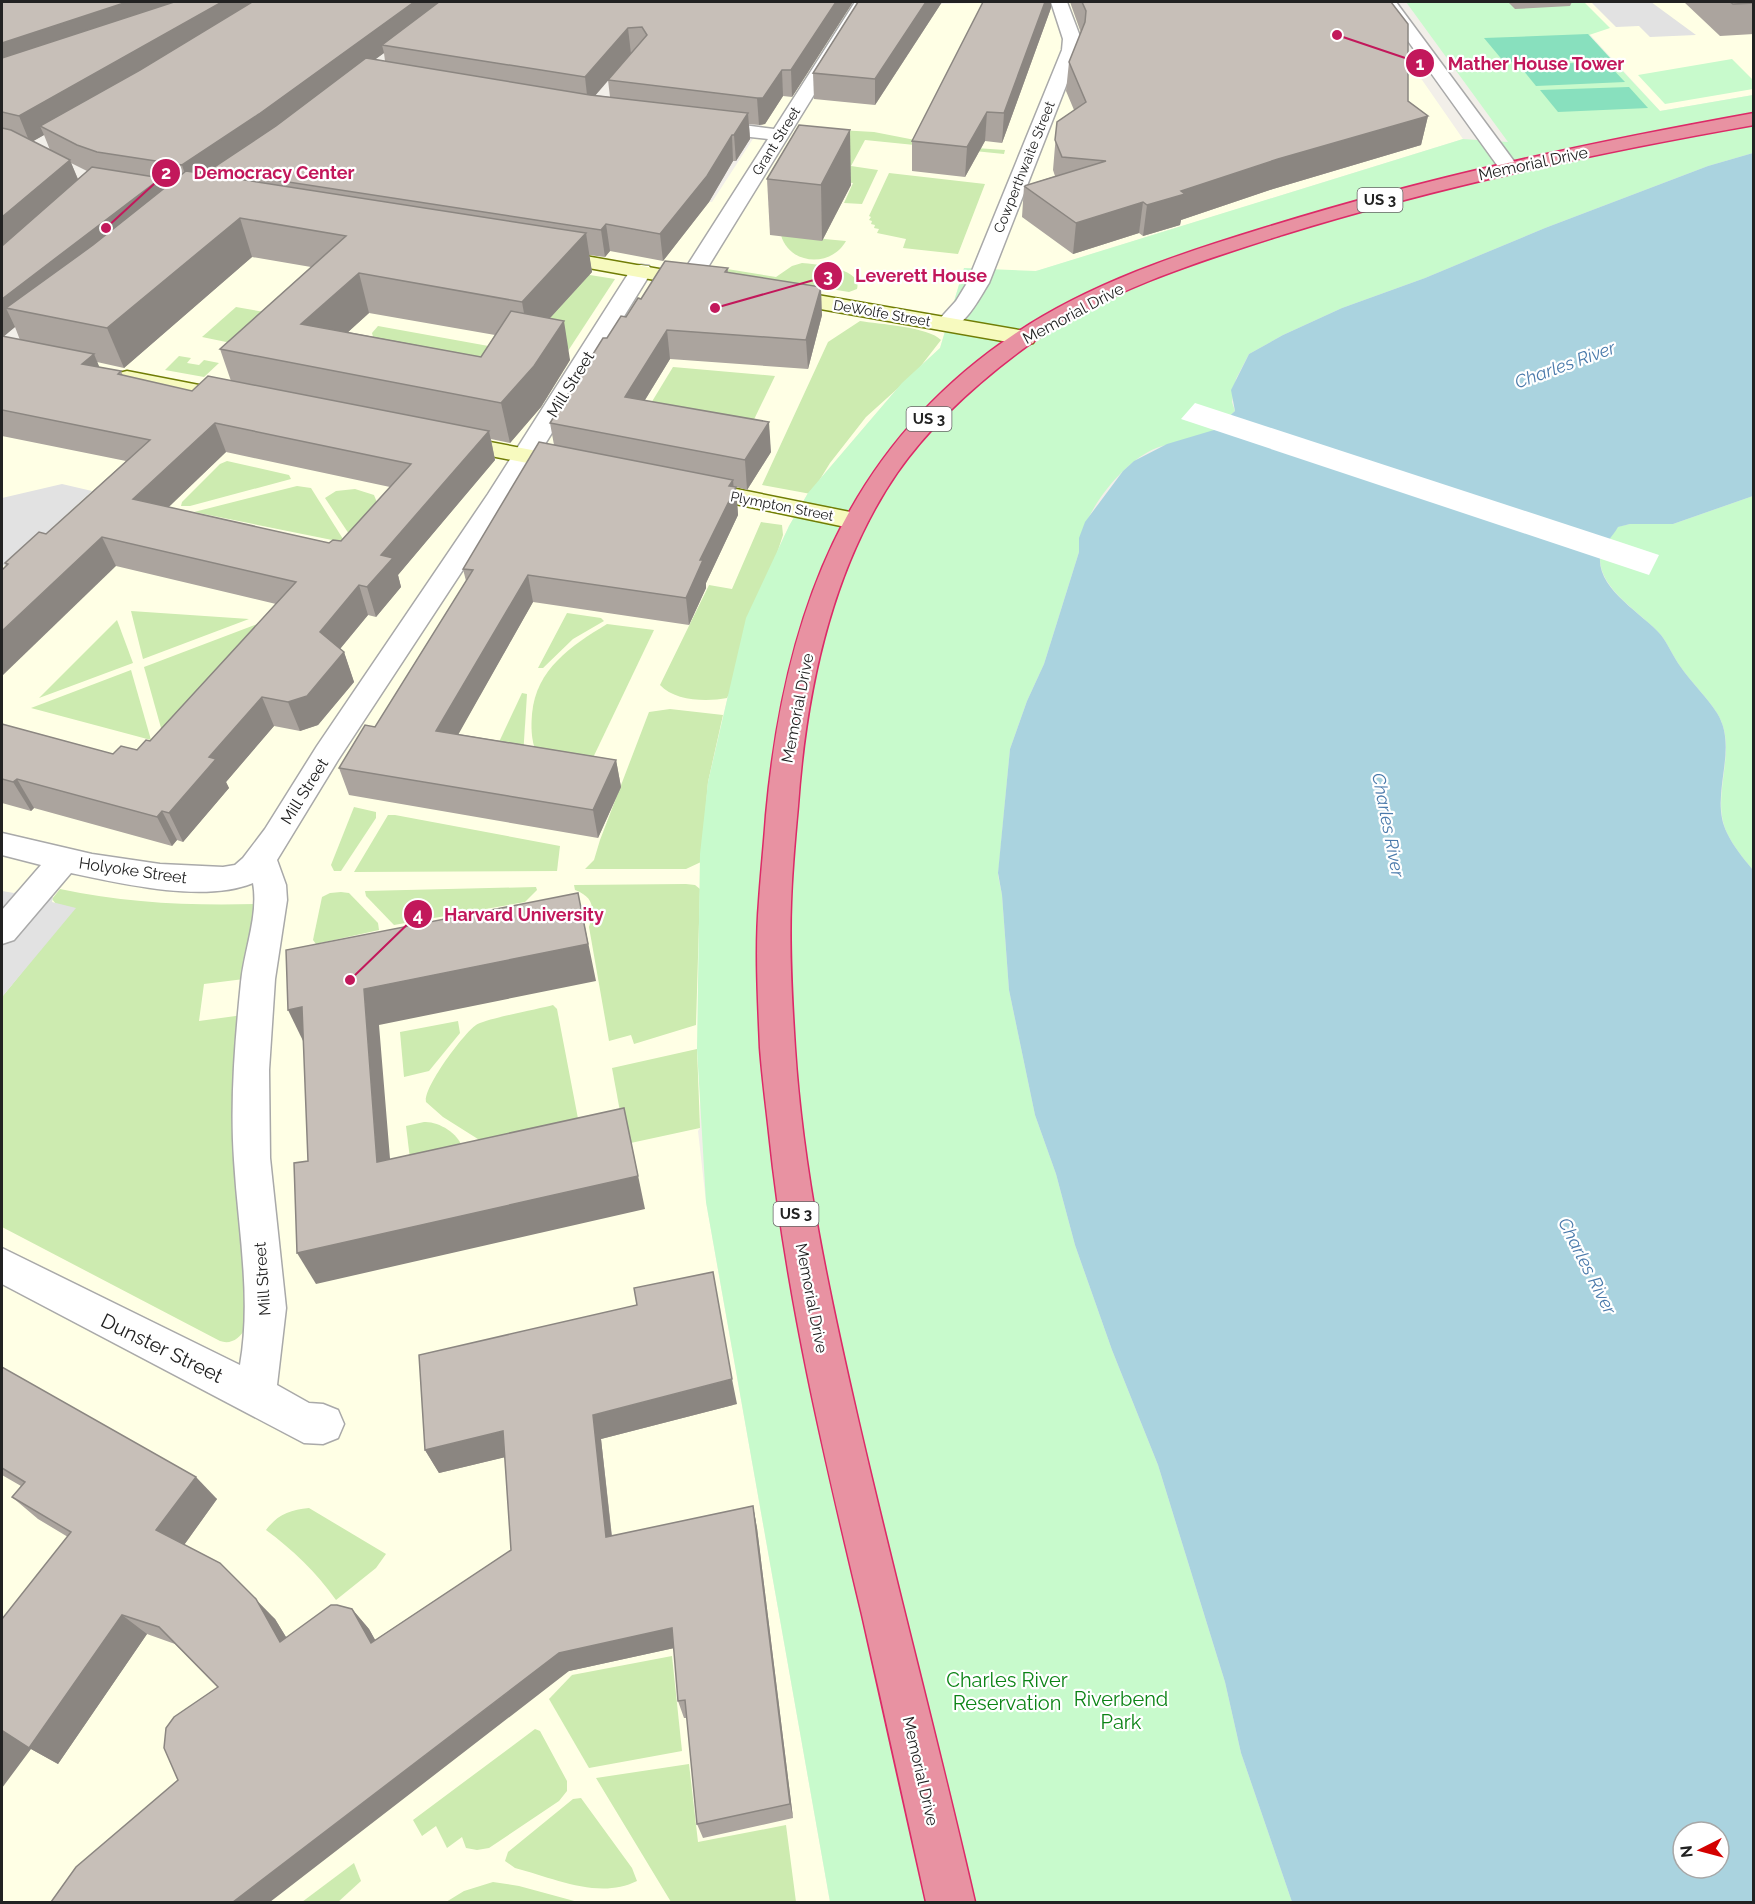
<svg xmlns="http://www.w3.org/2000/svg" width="1755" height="1904" viewBox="0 0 1755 1904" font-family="Raleway,sans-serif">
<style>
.education{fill:#ffffe5}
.grass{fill:#cdebb0}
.park{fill:#c8facc}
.pitch{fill:#88e0be}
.parking{fill:#e2e2e2}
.water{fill:#aad3df;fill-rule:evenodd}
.pier{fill:#fff}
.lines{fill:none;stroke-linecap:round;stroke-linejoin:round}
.street-casing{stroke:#a9a9a9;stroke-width:3}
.secondary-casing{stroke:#707d05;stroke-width:3}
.highway-casing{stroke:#dc2a67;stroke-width:3}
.street{fill:#fff;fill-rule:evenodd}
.secondary{fill:#f7fabf;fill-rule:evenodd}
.highway{fill:#e892a2;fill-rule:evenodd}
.wall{fill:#aba49e;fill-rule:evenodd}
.shaded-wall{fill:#8b8681}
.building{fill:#c7bfb8;stroke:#8b8681;stroke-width:1.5;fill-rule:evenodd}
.labels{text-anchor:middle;stroke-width:4.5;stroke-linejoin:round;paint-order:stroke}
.far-street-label{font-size:14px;fill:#222;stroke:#fff}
.shield{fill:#fff;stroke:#646464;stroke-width:1.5}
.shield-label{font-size:15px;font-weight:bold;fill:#222}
.street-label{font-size:16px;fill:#222;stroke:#fff}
.water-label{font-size:18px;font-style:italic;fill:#4a7aab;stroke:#fff}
.near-street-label{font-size:20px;fill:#222;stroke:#fff}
.near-park-label{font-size:20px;fill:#0c8416;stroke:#fff}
.leader{fill:none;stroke:#c2185b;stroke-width:2}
.callout-dot{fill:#c2185b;stroke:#fff;stroke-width:2}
.mark-label{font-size:18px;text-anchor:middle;font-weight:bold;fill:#fff}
.callout-label{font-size:18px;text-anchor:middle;font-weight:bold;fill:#c2185b;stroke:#fff;stroke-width:4.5;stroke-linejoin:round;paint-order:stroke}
</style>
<rect width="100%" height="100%" fill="#f2efe9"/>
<g class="education">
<path d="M1018 2H1368L1463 139 1040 270 1030 272 964 268 940 348 902 383 808 493 789 526 746 618 708 782 700 854V1128L698 1131 706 1202 830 1902H2V380L231 204 613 189 712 202 762 125 672 115 825 7Z"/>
<path d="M1560 2H1753V95L1660 111Z"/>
</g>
<g class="grass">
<path d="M839 130 874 132 946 146 1005 150 1004 154 865 140 851 166 878 170 862 204 844 203 853 183 808 179Z"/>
<path d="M889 173 985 184 958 254 903 248 906 239 877 233 879 229 874 228 875 225 871 224 872 221 869 220 871 217 869 216Z"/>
<path d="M781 235 846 241C831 268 789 265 781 235Z"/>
<path d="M802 263C816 264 863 268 857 289L849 292 720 271 721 268 776 277 792 266Z"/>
<path d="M552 269 615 279 566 354 559 353 549 309Z"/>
<path d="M236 307 270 313 236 344 202 337Z"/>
<path d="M860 321C878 324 929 327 941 340L917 371 866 417 830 463 811 494 762 485 828 342Z"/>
<path d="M378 326 494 347 490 354 437 376 381 366 372 333Z"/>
<path d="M179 356 191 358 187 363 199 365 204 360 219 363 204 377 165 370Z"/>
<path d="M673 367 775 376 746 436 642 418Z"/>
<path d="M227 461 289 475 291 479 190 506H181L182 502 220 464Z"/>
<path d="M297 486 311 488 343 539 342 542 194 512Z"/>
<path d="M355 489 374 495 378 505 351 537 325 498 336 491Z"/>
<path d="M761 522 782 525 783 535 734 684 727 698C707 702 674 701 660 685L709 585 732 589Z"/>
<path d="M131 611 249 619 143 659Z"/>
<path d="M567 613 601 618 604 621 573 639 543 668H538Z"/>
<path d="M117 620 133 663 39 698Z"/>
<path d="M260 623 163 735 144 667Z"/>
<path d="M607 624 654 630 590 764 536 752C531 739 531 727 532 714 536 669 571 646 607 624Z"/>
<path d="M131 670 151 740 31 708Z"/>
<path d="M522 693 527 694 523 757H492Z"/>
<path d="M670 709 723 715 708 782 701 862 686 869H585L594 860 600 840 649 712Z"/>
<path d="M354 807 376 812V818L341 871H334L331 865Z"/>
<path d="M388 815H395L560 846 557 871 354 872Z"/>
<path d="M686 884 695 885 700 889 696 1025 634 1044 631 1035 609 1041 589 927C595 909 594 897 575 890L574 885Z"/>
<path d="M536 887 537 890 525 902 394 925 366 896 365 891Z"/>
<path d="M60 889C126 903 191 906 258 904L244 979 204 984 199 1021 243 1015 245 1329C240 1338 231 1345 220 1341L2 1227V997L23 971 56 904 52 899Z"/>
<path d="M341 892 349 893 378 923 379 930 316 944 313 940 322 897 330 893Z"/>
<path d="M553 1005 557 1009 580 1129 489 1146 443 1117 426 1102C423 1088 463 1034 476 1025 484 1019 539 1009 553 1005Z"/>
<path d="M458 1021 460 1033 429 1071 404 1077 400 1032Z"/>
<path d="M697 1049 700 1128 626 1144 612 1068Z"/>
<path d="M424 1122C438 1121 458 1133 462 1147L413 1183 406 1126Z"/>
<path d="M309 1508 386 1554 376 1568 336 1600C316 1572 293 1550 266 1530 278 1514 290 1510 309 1508Z"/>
<path d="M672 1656 682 1751 589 1768 549 1699 572 1675Z"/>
<path d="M535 1729 540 1731 567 1781V1791L559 1801 489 1848 477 1850 466 1848 462 1837 447 1848 436 1826 422 1836 413 1820Z"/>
<path d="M689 1764 698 1842 786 1825 796 1902H671L596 1778Z"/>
<path d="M581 1798 632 1868 637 1881C599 1900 554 1878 515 1868L505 1861 508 1852 573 1799Z"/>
<path d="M354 1863 361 1881 338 1902H302Z"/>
<path d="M493 1882 519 1886 578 1902H446L464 1891Z"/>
</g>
<g class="park">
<path d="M1406 2H1584L1610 28 1589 35 1660 111 1753 95V153L1708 166 1545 228 1425 278 1342 308 1283 335 1249 354 1236 379 1232 402 1235 411C1228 417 1222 425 1214 430 1196 441 1168 441 1148 452 1117 469 1080 517 1079 552L1044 664 1027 701 1010 749 998 875 1002 895 1009 990 1035 1115 1056 1174 1075 1245 1112 1350 1158 1465 1225 1682 1241 1753 1292 1902H830L706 1202 697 1049 700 854 708 782 746 618 789 526 808 493 902 383 940 348 964 268 1036 271 1463 139 1508 142Z"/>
<path d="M1732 59 1753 80V89L1665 104 1638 75Z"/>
<path d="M1753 496V870C1744 859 1733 846 1727 833 1709 795 1740 750 1717 713 1706 696 1691 682 1680 666 1673 656 1668 644 1661 635 1643 614 1599 590 1600 558 1600 546 1612 538 1617 527L1630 524H1673Z"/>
</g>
<g class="pitch">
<path d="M1588 34 1610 58 1504 62 1484 38Z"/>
<path d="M1606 62 1625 82 1536 86 1519 65Z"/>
<path d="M1629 87 1648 108 1558 112 1540 90Z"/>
</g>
<g class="parking">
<path d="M1591 2H1651L1696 35 1650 37 1639 26 1616 27Z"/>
<path d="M62 484 92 491 10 567 2 565V498Z"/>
<path d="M19 889 53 897 52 902 76 908 2 997V891L14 893Z"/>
</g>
<path class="water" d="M1753 153V496L1673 524H1630L1618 527C1612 538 1601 546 1600 558 1598 590 1643 614 1661 635 1668 644 1673 656 1680 666 1691 682 1706 696 1717 713 1740 750 1708 795 1727 833 1733 846 1744 859 1753 870V1902H1292L1241 1753 1225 1682 1158 1465 1112 1350 1075 1245 1056 1174 1035 1115 1009 990 1002 895 998 873 1010 749 1027 701 1044 664 1079 552V538L1085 522 1123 471 1134 461 1167 444 1214 430 1235 411 1231 390 1249 354 1283 335 1342 308 1425 278 1545 228 1708 166ZM1683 1832H1719V1868H1683Z"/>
<path class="pier" d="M1195 403 1617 541 1659 555 1649 575 1181 419Z"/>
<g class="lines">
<g class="street-casing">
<g id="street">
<path d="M855 2H871L700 280 697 285 689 286 681 285 678 280 768 139 705 132 698 130 696 126 698 122 705 120 774 129Z"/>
<path d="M1051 2H1067L1081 39 1080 50 989 283C978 300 962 335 938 329L935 324 956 301 967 283 1062 50 1063 39Z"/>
<path d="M1380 2H1396L1516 164 1519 168 1516 172H1502Z"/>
<path d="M641 265 649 266 652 271 537 457 338 760 277 860 286 885 287 900 275 979 269 1070 270 1158 286 1308 277 1385 309 1403 323 1404 338 1410 344 1424 338 1438 323 1444 304 1443 2 1284V1248L240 1365C252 1297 238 1229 234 1160 230 1101 235 1041 241 982 244 950 259 915 253 883 205 903 122 884 71 873L14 940 2 944V910L41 865 2 855V833L92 854 160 864 223 867 235 865 243 858 265 829 317 746 488 494 630 271 633 266Z"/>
</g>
</g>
<g class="secondary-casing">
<g id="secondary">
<path d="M546 249 699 276 707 277 710 282 707 287 699 288 539 259 535 255 539 251Z"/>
<path d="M777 288 1025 331 1033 333 1036 338 1033 343 1025 345 769 300 766 295 769 290Z"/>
<path d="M127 371 235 392 243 394 247 399 243 404 235 406 119 383 115 378 119 373Z"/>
<path d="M448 434 574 458 583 460 586 465 583 470 574 472 439 446 436 441 439 436Z"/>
<path d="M692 480 855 513 864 516 868 521 864 526 855 529 683 493 679 488 683 483Z"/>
</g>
</g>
<g class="highway-casing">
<path id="highway" d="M1754 113V125C1594 153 1436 187 1282 235 1194 263 1102 292 1027 346 978 382 932 423 897 473 831 569 806 692 798 806 795 838 792 871 791 903 789 951 792 1001 795 1048 803 1173 830 1297 858 1419 895 1580 938 1740 975 1902H926C905 1807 884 1711 862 1615 824 1456 786 1296 769 1133 766 1105 762 1076 760 1048 758 1000 755 949 759 901 761 872 764 844 766 815 784 617 844 448 1016 333 1091 283 1179 254 1264 228 1424 178 1588 143 1754 113Z"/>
</g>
<use href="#street" class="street"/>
<use href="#secondary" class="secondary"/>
<use href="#highway" class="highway"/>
</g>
<g class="wall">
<path d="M2 2H853L792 97 783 96 765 124 759 125 749 124 750 139 736 161H733L709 202 663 261 610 251 605 257 589 255 592 272 550 318 570 360 541 407 510 443 491 439 495 460 398 575 401 587 376 617 368 615 340 649 344 652 354 682 318 725 300 731 274 726 226 782 229 788 183 842 177 840 172 846 34 808 31 811 2 803V724L113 754 137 750 150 741 276 604 116 566H6L5 563 46 534 126 461 2 436ZM384 53 385 61 375 59ZM608 80 610 97 595 95ZM44 135 50 150 33 141ZM71 163 87 171 78 179ZM252 257 311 267 220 349 231 381 192 391 123 376 121 371 99 367 97 362 124 368ZM369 313 495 335 481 357 348 332ZM15 327 20 340 3 336ZM226 452 390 487 341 541 329 543 168 507Z"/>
<path d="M858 2H942L875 105 814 99 813 73Z"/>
<path d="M1070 2H1391L1408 101 1428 116 1421 145 1273 189 1181 220 1180 225 1143 236 1139 233 1073 254 1022 217 1024 186 1055 176 1053 170 1057 122 1074 110 1066 91 1069 62 1081 33Z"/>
<path d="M1508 2H1572L1570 6 1515 9Z"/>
<path d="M1684 2H1754V34L1720 36Z"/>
<path d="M1051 8 1002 143 985 141 965 177 912 171V141Z"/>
<path d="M767 179 851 185 822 241 770 235Z"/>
<path d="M728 268V273L822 315 808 369 670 359 645 400 771 452 747 490 736 487 738 515 706 583V588L689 625 533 602 458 734 616 760 621 787 598 838 349 795 339 768 375 727 466 581 463 569 554 445 550 423 607 338 641 299Z"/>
<path d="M2 1367 217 1499 184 1545 275 1619 286 1637 352 1609 369 1629 375 1640 511 1550 505 1457 439 1473 425 1450 737 1404 601 1439 612 1536 753 1506 757 1528 793 1818 703 1838 697 1824 687 1718H684L678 1701 674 1648 569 1671 178 1780 218 1687 175 1644 147 1634 58 1764 31 1749 68 1537 38 1519 12 1497 21 1486 2 1475Z"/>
</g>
<g class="shaded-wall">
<path d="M127 2H209L2 72V43Z"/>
<path d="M222 2H273L40 126 44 135 30 143 19 116Z"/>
<path d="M414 2H453L382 45 384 53 267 140 210 170 212 177 191 192 182 165Z"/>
<path d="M836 2H853L792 97 791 70Z"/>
<path d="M926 2H942L875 105V79Z"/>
<path d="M1045 2H1051V8L1002 143 1004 113Z"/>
<path d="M628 28 631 54 588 104 585 77Z"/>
<path d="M782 70 783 96 765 124 759 125 757 98Z"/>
<path d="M987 112 985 141 965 177 967 147Z"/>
<path d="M748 113 750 139 736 161 734 135Z"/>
<path d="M1428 116 1421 145 1273 189 1181 220 1180 225 1143 236 1147 205 1181 191 1278 159Z"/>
<path d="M850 130 851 185 822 241 821 185Z"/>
<path d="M732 135 733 161 709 202 663 261 660 234Z"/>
<path d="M70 160 81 187 2 255V217Z"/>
<path d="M161 178 171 205 6 308 15 327 2 338V299Z"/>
<path d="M1143 202 1139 233 1073 254 1076 223Z"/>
<path d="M240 218 252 257 124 368 107 328Z"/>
<path d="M606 224 610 251 605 257 601 230Z"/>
<path d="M586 233 592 272 529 341 522 302Z"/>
<path d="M359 273 369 313 314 363 301 324Z"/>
<path d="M821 287 822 315 808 369 806 340Z"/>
<path d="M564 321 570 360 541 407 510 443 501 403Z"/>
<path d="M667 330 670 359 629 426 625 397Z"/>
<path d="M94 354 106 383 82 364Z"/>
<path d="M769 422 771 452 747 490 745 460Z"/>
<path d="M215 423 226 452 146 529 133 499Z"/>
<path d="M489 431 495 460 398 575 401 587 376 617 367 587 381 555Z"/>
<path d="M733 480 734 491 736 487 738 515 706 583V588L689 625 686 598 729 486Z"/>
<path d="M102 537 116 566 2 676V631Z"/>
<path d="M528 575 533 602 445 758 436 731Z"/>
<path d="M359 585 368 615 330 661 320 632Z"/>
<path d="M344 652 354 682 318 725 300 731 288 702Z"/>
<path d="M262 697 274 726 226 782 229 788 183 842 169 813 209 757Z"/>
<path d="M616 760 621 787 598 838 593 810Z"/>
<path d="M17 779 34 808 31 811 13 782Z"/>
<path d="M162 811 177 840 172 846 157 817Z"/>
<path d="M578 893 596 981 379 1025 393 1195 377 1162 364 989Z"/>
<path d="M302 1007 305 1045 288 1010Z"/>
<path d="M624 1108 645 1209 316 1284 297 1253Z"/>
<path d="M732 1379 737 1404 601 1439 614 1558 606 1537 593 1415Z"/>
<path d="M503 1431 514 1455 439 1473 425 1450Z"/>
<path d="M196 1477 217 1499 179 1552 156 1530Z"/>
<path d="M753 1506 757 1528 793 1818 790 1804Z"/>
<path d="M241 1584 275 1619 300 1660 280 1642Z"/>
<path d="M352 1609 369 1629 387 1661 371 1643Z"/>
<path d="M122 1615 147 1634 58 1764 31 1749 2 1788V1733Z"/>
<path d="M672 1628 679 1647 569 1671 270 1902H233L559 1653Z"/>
</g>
<g class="building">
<path d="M2 2H127L2 43Z"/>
<path d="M174 2H222L19 116 2 112V58Z"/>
<path d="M252 2H414L259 114 182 165 97 152 77 145 40 126 140 70Z"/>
<path d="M439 2H836L791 70H782L763 98H757L608 80 647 35 642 27 628 28 585 77 382 45Z"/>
<path d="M858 2H926L875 79 813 73Z"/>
<path d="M983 2H1045L1004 113 987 112 967 147 912 141Z"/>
<path d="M1082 2H1391L1408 24V101L1428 116 1278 159 1181 191 1185 194 1147 205 1143 202 1076 223 1024 186 1106 161 1062 157 1055 140 1057 122 1086 102 1069 62 1085 22 1086 11Z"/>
<path d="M1730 2H1754V3L1733 4Z"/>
<path d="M366 58 590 95 748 113 734 135H732L707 176 660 234 606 224 601 230 210 170 276 126Z"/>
<path d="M799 125 850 130 821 185 767 179Z"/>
<path d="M2 128 11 130 70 160 2 217Z"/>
<path d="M92 167 161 178 2 299V246Z"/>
<path d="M186 171 586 233 522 302 359 273 301 324 481 357 511 311 564 321 534 366 501 403 220 349 346 236 240 218 107 328 6 308 93 245Z"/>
<path d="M665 261 728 268 725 272 821 287 806 340 667 330 625 397 769 422 745 460 550 423 603 338H607L621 316 626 317 638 298 641 299Z"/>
<path d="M2 336 94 354 82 364 121 371 118 374 192 391 208 376 489 431 381 555 393 558 367 587 359 585 320 632 344 652 307 696 288 702 262 697 209 757 216 759 169 813 162 811 157 817 17 779 13 782 2 779V724L113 754 121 746 137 750 146 740 150 741 296 582 102 537 2 631V570L8 564 5 563 39 532 46 534 150 440 2 410ZM215 423 411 464 341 541 333 540 329 543 133 499Z"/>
<path d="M539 442 733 480 729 486 736 487 700 560H703L686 598 528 575 436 731 616 760 593 810 339 768 365 725 375 727 473 570 463 569Z"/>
<path d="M578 893 588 944 364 989 377 1162 624 1108 638 1176 297 1253 294 1163 308 1161 302 1007 288 1010 286 950Z"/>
<path d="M713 1272 732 1379 593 1415 606 1537 753 1506 790 1804 697 1824 685 1700 678 1701 672 1628 559 1653 233 1902H51L76 1867 178 1780 164 1748 166 1728 174 1717 218 1687 159 1627 122 1615 29 1748 3 1731 2 1733V1619L71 1532 12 1497 25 1482 2 1468V1367L196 1477 156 1530 220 1563 256 1599 280 1642 331 1605H337L352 1609 371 1643 511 1550 503 1431 425 1450 419 1355 637 1305 634 1288Z"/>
</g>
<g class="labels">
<g class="far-street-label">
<text transform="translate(776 141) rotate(-58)" y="5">Grant Street</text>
<text transform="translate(1024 167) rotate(-68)" y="5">Cowperthwaite Street</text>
<text transform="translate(882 313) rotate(10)" y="5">DeWolfe Street</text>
<text transform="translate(782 506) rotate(11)" y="5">Plympton Street</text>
</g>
<g class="shield">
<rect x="1357.5" y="188" width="45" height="24" rx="4.5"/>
<rect x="906.5" y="407" width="45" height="24" rx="4.5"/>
<rect x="773.5" y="1202" width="45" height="24" rx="4.5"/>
</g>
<g class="shield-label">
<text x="1380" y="205">US 3</text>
<text x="929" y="424">US 3</text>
<text x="796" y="1219">US 3</text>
</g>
<g class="street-label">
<text transform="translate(1533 163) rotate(-12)" y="6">Memorial Drive</text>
<text transform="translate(1073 313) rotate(-28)" y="6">Memorial Drive</text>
<text transform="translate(570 384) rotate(-58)" y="6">Mill Street</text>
<text transform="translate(797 708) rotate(-79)" y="6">Memorial Drive</text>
<text transform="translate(304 791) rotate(-58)" y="6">Mill Street</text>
<text transform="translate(133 870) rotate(8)" y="6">Holyoke Street</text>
<text transform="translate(262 1279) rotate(-94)" y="6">Mill Street</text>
<text transform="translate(812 1298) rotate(79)" y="6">Memorial Drive</text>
<text transform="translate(921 1771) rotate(77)" y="6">Memorial Drive</text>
</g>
<g class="water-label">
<text transform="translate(1565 365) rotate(-20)" y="6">Charles River</text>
<text transform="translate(1388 825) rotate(79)" y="6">Charles River</text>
<text transform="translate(1587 1266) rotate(63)" y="6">Charles River</text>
</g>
<g class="near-street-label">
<text transform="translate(162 1348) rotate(26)" y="7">Dunster Street</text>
</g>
<g class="near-park-label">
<text x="1007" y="1687">Charles River<tspan x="1007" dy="23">Reservation</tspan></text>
<text x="1121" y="1706">Riverbend<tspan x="1121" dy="23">Park</tspan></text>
</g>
</g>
<path class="leader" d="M1337 35L1420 63M106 228L166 173M715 308L828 276M350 980L418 914"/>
<g class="callout-dot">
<circle cx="1337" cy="35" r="6"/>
<circle cx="106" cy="228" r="6"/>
<circle cx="715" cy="308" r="6"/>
<circle cx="350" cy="980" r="6"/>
<circle cx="1420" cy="63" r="15"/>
<circle cx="166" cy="173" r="15"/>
<circle cx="828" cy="276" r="15"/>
<circle cx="418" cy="914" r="15"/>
</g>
<g class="mark-label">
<text x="1420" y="70">1</text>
<text x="166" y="179">2</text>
<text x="828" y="282">3</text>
<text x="418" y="921">4</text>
</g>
<g class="callout-label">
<text x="1536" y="70">Mather House Tower</text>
<text x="274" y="179">Democracy Center</text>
<text x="921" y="282">Leverett House</text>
<text x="524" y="921">Harvard University</text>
</g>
<rect width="1755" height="1904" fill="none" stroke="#222222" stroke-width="6"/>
<g transform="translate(1701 1850) rotate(264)"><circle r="28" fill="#ffffff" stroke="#a7a7a7" stroke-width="1.5"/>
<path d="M0-4.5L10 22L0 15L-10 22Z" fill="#d40000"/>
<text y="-9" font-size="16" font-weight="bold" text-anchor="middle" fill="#222222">N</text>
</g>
</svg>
